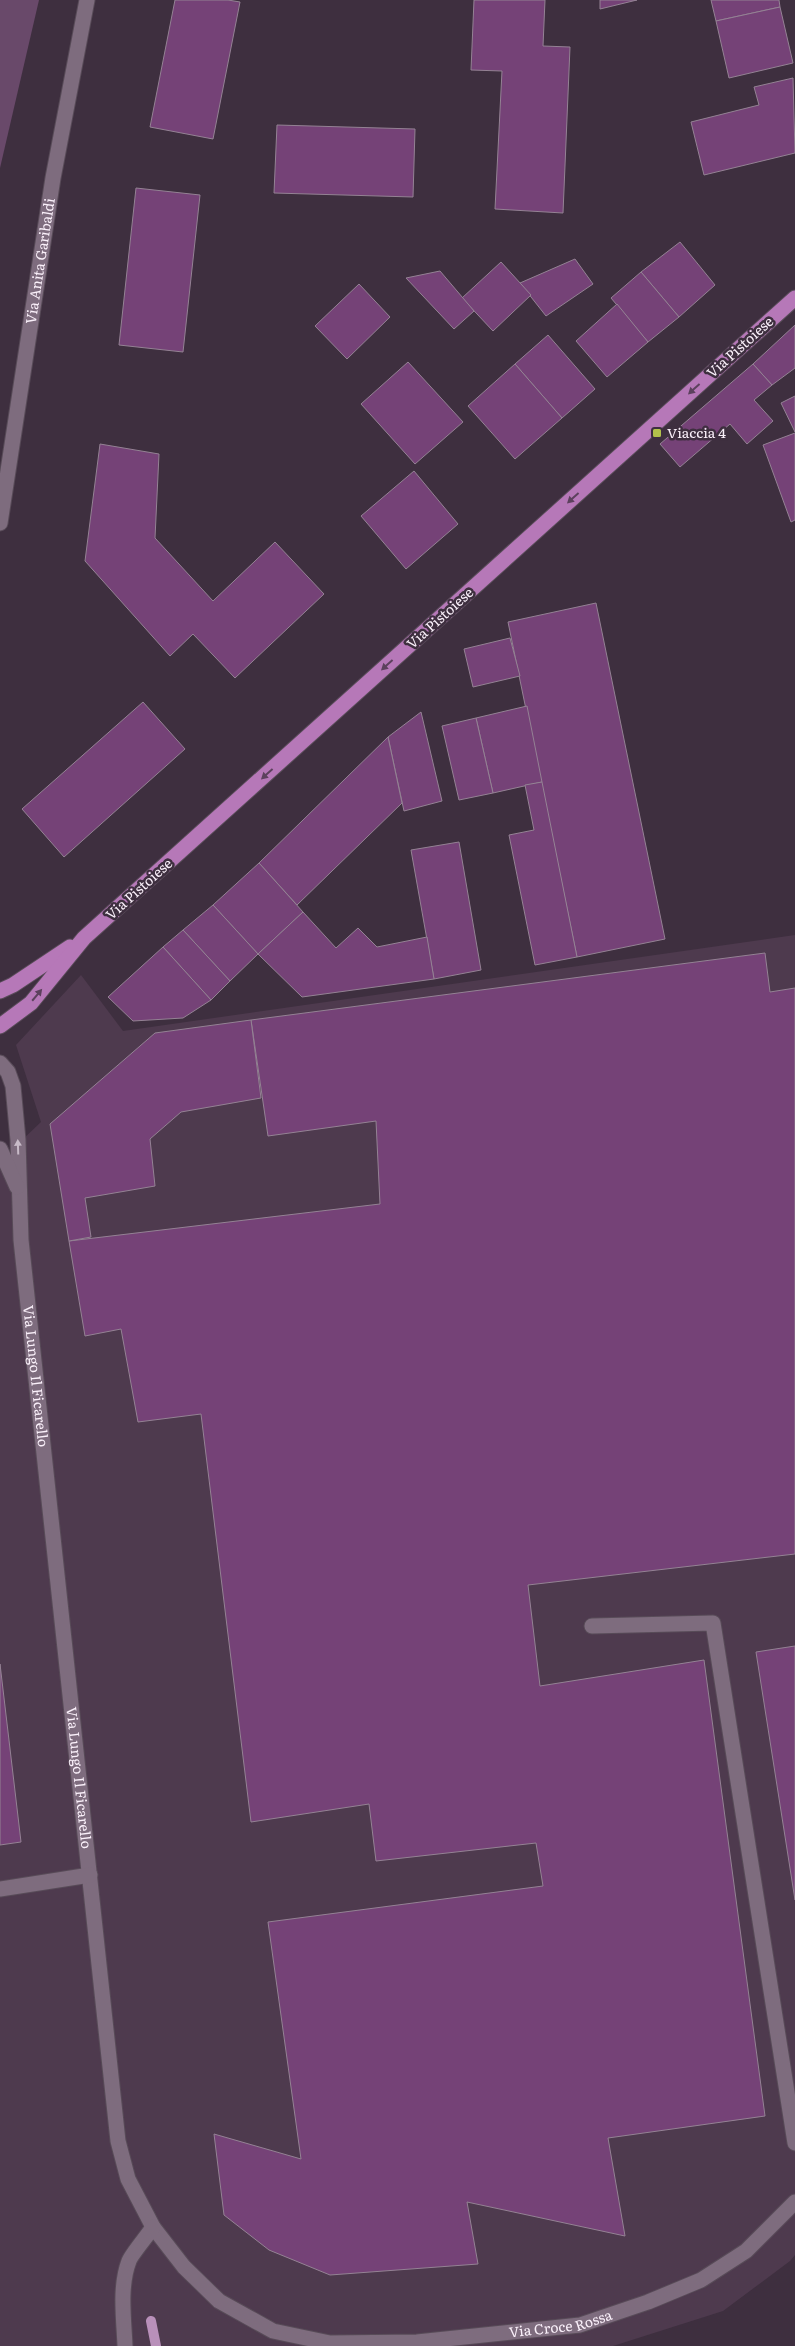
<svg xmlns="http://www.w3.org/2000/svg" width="795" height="2346" viewBox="0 0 795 2346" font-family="Literata,serif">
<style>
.built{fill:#4e3a4e}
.green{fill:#69496a}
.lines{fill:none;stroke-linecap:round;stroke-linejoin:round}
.stream{stroke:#b990ba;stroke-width:10}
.building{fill:#754277;stroke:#948294}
.minor-casing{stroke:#584b58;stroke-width:17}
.major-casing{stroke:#584b58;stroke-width:17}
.minor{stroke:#7e6c7e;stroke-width:15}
.major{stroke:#b678b8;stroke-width:15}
.oneway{fill:#5c415d}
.oneway2{fill:#c8bbc8}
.poi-dot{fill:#b3c24b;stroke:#3e2f3f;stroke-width:2}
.labels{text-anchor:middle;stroke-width:5;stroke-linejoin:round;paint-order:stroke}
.street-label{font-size:14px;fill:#faf0fa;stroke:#3e2f3f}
.poi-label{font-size:14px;fill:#faf0fa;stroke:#3e2f3f;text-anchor:start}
</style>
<rect width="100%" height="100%" fill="#3e2f3f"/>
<path class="built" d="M795 935V2255L790 2261 723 2311 613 2346H0V1161L41 1122 16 1045 81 975 123 1031Z"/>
<path class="green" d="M0 0H39L0 168Z"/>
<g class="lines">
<path class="stream" d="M151 2321 156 2346"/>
</g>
<g class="building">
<path d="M175 0H228L240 2 213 139 150 127Z"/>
<path d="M474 0H545L543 46 570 47 563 213 495 209 502 71 471 70Z"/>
<path d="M600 0H637L600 9Z"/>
<path d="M711 0H779L780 7 716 21Z"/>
<path d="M780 7 793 63 729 78 716 21Z"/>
<path d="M793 78 795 153 704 175 691 122 759 105 754 87Z"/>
<path d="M277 125 415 129 413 197 274 193Z"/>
<path d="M136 188 200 195 183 352 119 345Z"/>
<path d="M680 242 715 285 679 317 641 272Z"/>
<path d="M575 259 593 284 546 316 520 283Z"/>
<path d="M501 262 531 295 493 331 462 298Z"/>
<path d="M440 271 474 311 454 329 406 278Z"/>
<path d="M641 272 679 317 648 342 611 298Z"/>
<path d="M359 284 390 317 347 359 315 326Z"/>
<path d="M617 304 648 342 607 377 576 341Z"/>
<path d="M795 325V368L772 385 753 364Z"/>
<path d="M548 335 595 389 562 418 515 364Z"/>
<path d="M408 362 463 422 415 464 361 404Z"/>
<path d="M515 364 562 418 515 459 468 406Z"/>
<path d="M753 364 772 385 754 400 773 421 747 444 730 424 680 467 660 444Z"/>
<path d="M795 396V432L781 403Z"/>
<path d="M795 433V520L791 522 763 445Z"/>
<path d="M100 444 159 454 155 538 213 601 275 542 324 594 235 678 193 634 170 656 85 561Z"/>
<path d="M414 471 458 524 406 569 361 516Z"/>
<path d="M596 603 665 939 577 957 508 622Z"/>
<path d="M510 638 520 676 473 687 464 649Z"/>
<path d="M143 702 185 749 64 857 22 809Z"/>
<path d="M527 706 542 782 493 793 476 718Z"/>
<path d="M421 712 442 801 404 811 388 737Z"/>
<path d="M476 718 493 793 459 800 442 726Z"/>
<path d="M388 737 402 803 297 905 259 863Z"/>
<path d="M542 782 577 957 535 965 509 835 534 830 525 785Z"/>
<path d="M459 842 481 970 434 979 411 850Z"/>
<path d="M259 863 303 912 258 954 213 905Z"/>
<path d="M213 905 258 954 230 981 183 930Z"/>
<path d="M303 912 336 948 358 928 377 947 427 937 434 979 302 997 258 954Z"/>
<path d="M183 930 230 981 211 1000 163 947Z"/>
<path d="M163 947 211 1000 183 1018 133 1021 108 997Z"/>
<path d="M765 953 770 992 795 988V1554L528 1585 540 1686 704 1660 765 2116 608 2138 625 2236 467 2202 478 2264 330 2275 269 2250 224 2215 214 2134 301 2159 268 1922 543 1886 536 1843 376 1861 369 1804 251 1822 201 1414 138 1422 121 1329 85 1336 69 1241 380 1204 376 1121 268 1136 251 1020Z"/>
<path d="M251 1020 261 1098 181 1112 150 1139 155 1186 85 1198 91 1237 69 1241 50 1124 155 1033Z"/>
<path d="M795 1646V1900L756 1652Z"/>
<path d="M0 1664 21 1842 0 1845Z"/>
</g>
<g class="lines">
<g class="minor-casing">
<g id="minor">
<path id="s1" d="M0 523 53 178 87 0"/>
<path id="s2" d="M0 1063 8 1072 13 1086 18 1140 21 1240 118 2141 128 2179 153 2227 184 2267 219 2301 273 2331 330 2343 417 2342 580 2325 648 2302 701 2280 746 2251 795 2202"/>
<path d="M0 1149 17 1187"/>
<path d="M592 1626 713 1623 795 2143"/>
<path d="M0 1889 90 1875"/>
<path d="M125 2346C124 2320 119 2287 129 2261 131 2255 148 2235 153 2227"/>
</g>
</g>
<g class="major-casing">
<g id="major">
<path d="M0 991 13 985 70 947"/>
<path d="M0 1026 31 1003 84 938 795 298"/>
</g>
</g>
<use href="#minor" class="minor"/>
<use href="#major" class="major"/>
</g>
<defs><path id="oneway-solid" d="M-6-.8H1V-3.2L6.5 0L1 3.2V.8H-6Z" transform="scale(1.25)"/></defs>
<g class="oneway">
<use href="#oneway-solid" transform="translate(694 389) rotate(138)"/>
<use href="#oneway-solid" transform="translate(573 498) rotate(138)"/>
<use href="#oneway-solid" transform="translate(387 665) rotate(138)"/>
<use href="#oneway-solid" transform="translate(267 774) rotate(138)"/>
<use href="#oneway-solid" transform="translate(37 995) rotate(-50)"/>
</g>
<use class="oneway2" href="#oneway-solid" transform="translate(18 1147) rotate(-92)"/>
<rect class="poi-dot" x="652" y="428" width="10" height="10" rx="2.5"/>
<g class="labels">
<g class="street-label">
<text dy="5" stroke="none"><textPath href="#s1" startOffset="265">Via Anita Garibaldi</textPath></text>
<text transform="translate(740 347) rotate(-42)" y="5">Via Pistoiese</text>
<text transform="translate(440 618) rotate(-42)" y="5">Via Pistoiese</text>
<text transform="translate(139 889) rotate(-42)" y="5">Via Pistoiese</text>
<text dy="5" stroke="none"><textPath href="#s2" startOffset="318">Via Lungo Il Ficarello</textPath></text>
<text dy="5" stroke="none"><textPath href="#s2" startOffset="722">Via Lungo Il Ficarello</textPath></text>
<text dy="5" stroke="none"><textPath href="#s2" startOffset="1632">Via Croce Rossa</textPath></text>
</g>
<g class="poi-label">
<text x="667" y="438">Viaccia 4</text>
</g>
</g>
</svg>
